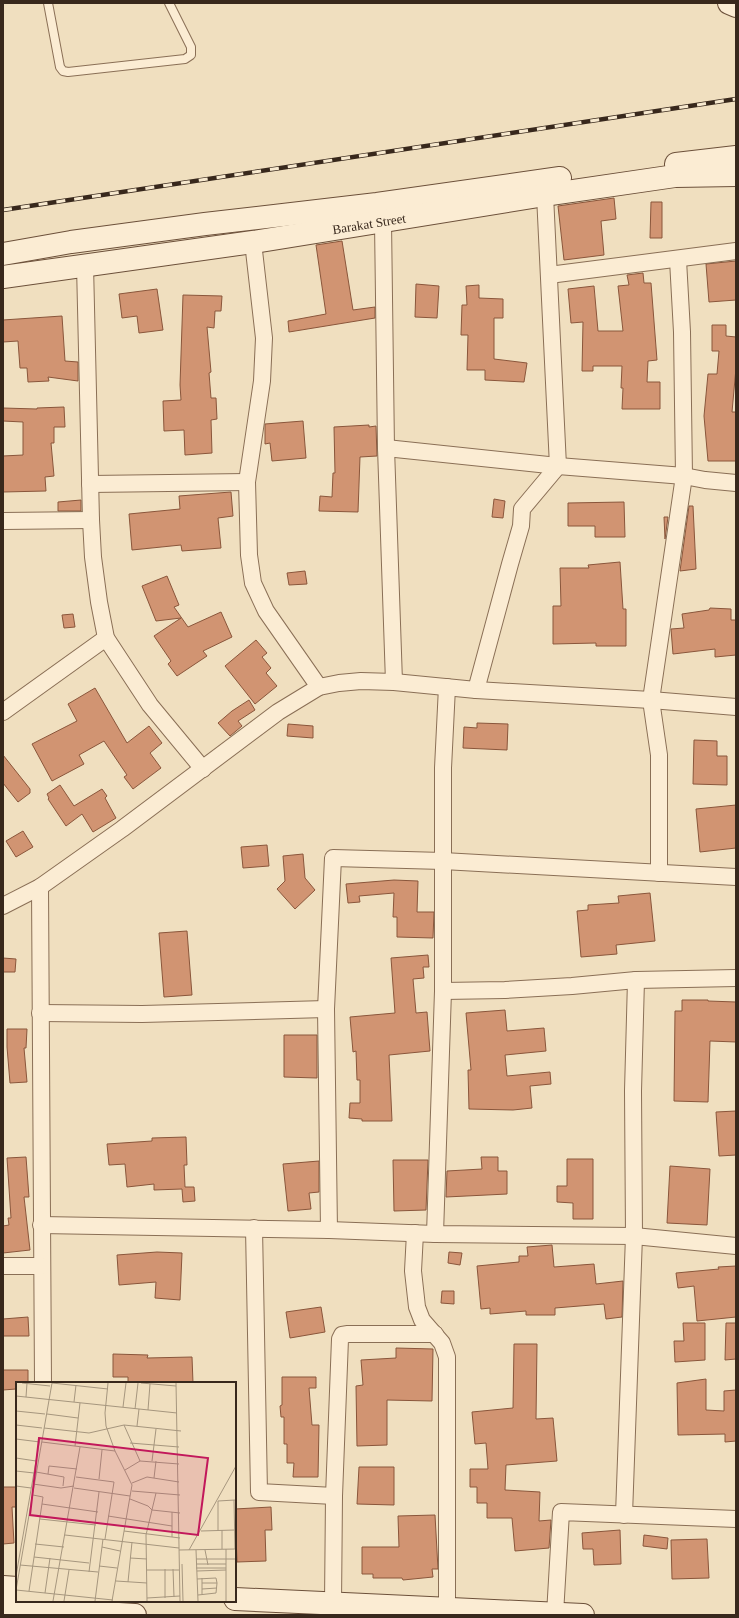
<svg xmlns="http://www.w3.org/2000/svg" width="739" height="1618" viewBox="0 0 739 1618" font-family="'Times New Roman',serif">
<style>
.building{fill:#d19472;stroke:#8a563b}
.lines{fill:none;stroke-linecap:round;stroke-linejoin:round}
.lane-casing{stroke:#8a6f56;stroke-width:10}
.street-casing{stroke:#8a6f56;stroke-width:18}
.secondary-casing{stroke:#6c503a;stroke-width:24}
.lane{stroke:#fbecd3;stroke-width:8}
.street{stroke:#fbecd3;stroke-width:16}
.secondary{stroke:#fbecd3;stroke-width:22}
.rail-casing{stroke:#38281c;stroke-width:4.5}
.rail{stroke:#f7e9cf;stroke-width:3;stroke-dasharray:9;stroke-linecap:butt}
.labels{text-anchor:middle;stroke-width:3.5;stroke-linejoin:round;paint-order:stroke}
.street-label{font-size:13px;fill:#38281c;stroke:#f7e9cf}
.inset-road{fill:none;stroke:#a6967e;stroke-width:1}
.view{fill:#c2185b;fill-opacity:0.15;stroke:#c2185b;stroke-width:2}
.inset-edge{fill:none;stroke:#38281c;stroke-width:2}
</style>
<rect width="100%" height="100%" fill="#f0dfbf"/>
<g class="building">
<path d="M614 198 616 219 601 221 604 255 564 260 558 206Z"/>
<path d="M651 202H662V238H650Z"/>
<path d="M342 241 353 310 375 307V318L289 332 288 321 326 314 316 245Z"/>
<path d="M736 261V300L709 302 706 264Z"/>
<path d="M643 273 644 283H651L657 360 648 361 647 382H660V409H622L623 388H621L622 366H593V371H582L583 322 571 323 568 289 594 286 598 331H623L618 286 629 285 627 275Z"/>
<path d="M416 284 439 286 437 318 415 317Z"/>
<path d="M479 285V298L503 299V318H494V359L527 363 524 382 485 380V370H467L468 335H461L462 305H467L466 286Z"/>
<path d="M157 289 163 330 139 333 137 316 122 318 119 294Z"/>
<path d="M183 295 222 296 221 311H215L214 328 207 327 211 372 209 373 211 398H216L217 419 211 420 212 453 185 455 184 430 164 431 163 401 181 400 180 385Z"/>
<path d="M62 316 65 361 78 362V381L48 377 49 381 28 382 27 368H20L18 341 3 342V320Z"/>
<path d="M712 325H726V336L736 337V368L732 412H736V461H708L704 416 708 374H717L719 351H712Z"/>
<path d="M64 407 65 427H54V443H51L54 476 45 477 46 491 3 492V456L23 455V422L3 421V408L37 409V408Z"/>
<path d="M303 421 306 458 272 461 270 443 265 444V424Z"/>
<path d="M369 425V427L376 426 377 456 360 457 358 512 319 511 320 496 332 497 333 473H335L334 427Z"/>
<path d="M231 492 233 516 218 518 221 548 182 551 181 545 132 550 129 514 180 509 179 496Z"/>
<path d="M494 499 505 501 503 518 492 517Z"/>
<path d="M81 500V511H58V502Z"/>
<path d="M624 502 625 537H595V526H568V503Z"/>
<path d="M689 506H693L696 569 680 571Z"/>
<path d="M664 517H668L665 539Z"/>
<path d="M620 562 623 609H626V646H596V643L553 644V606H561L560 568H589L588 565Z"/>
<path d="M305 571 307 584 289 585 287 573Z"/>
<path d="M167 576 179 605 174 607 188 627 221 612 232 637 203 651 207 656 177 676 168 664 171 661 154 636 181 618 156 621 142 586Z"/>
<path d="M710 608 731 609V620H736V655L715 657V649L673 654 671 629 684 628 682 614 709 610Z"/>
<path d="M73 614 75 627 64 628 62 615Z"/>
<path d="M256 640 267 653 262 657 271 668 266 673 277 686 255 704 225 666Z"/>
<path d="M95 688 127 743 149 726 162 743 150 753 161 768 133 789 124 777 127 775 104 741 79 755 84 764 52 781 32 744 77 721 68 704Z"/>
<path d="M249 700 255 710 238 721 242 726 230 736 218 723 232 711Z"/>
<path d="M477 723 508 724 507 750 463 748 464 727 477 728Z"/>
<path d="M288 724 313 726V738L287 736Z"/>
<path d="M694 740 717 741V756H727V785L693 784Z"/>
<path d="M3 755 30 789V793L18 802 3 783Z"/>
<path d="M60 785 74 806 102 789 107 796 105 798 116 818 93 832 82 814 66 826 48 799 49 798 47 794Z"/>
<path d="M736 805V848L700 852 696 809Z"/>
<path d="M23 831 33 847 16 857 6 841Z"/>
<path d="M267 845 269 866 243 868 241 847Z"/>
<path d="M303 854 305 878 315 890 295 909 277 889 285 881 283 856Z"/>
<path d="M394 880 418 881 417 912H434L433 938 397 937V917H393L394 893 359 896 360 902 348 903 346 884Z"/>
<path d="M650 893 655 941 616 945 617 954 581 957 577 911 588 910V905L619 903 618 896Z"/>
<path d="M187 931 192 995 164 997 159 933Z"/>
<path d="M428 955 429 967H423L424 978 413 979 416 1013 427 1012 430 1051 389 1055 392 1121H362V1119L349 1118 350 1103H360V1080H357L356 1051 353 1052 350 1017 395 1013 391 958Z"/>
<path d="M3 958 16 959 15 972H3Z"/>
<path d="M682 1000H708V1001L736 1002V1042L710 1041 708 1102 674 1101 675 1011H682Z"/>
<path d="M505 1010 507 1031 544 1028 546 1051 505 1055 507 1076 550 1072 551 1084 530 1086 532 1108 513 1110 469 1109 468 1070H471L466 1013Z"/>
<path d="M7 1029H27L26 1048H24L27 1082 10 1083 7 1047Z"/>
<path d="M284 1035H317V1078L284 1077Z"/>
<path d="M736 1111V1155L719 1156 716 1112Z"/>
<path d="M186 1137 187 1165H184L185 1187H194L195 1201 183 1202 182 1189 154 1190V1184L127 1187 125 1164 109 1165 107 1144 152 1141V1138Z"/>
<path d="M26 1157 29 1197H24L30 1250 3 1253V1226L9 1225 8 1218H11L7 1158Z"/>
<path d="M481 1157H498V1171H507V1194L446 1197 447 1171 482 1169Z"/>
<path d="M567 1159H593V1219H573V1203L557 1202V1186H567Z"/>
<path d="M393 1160H428L426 1210 394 1211Z"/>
<path d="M319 1161V1192L309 1193 311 1209 288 1211 283 1164Z"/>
<path d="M670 1166 710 1169 707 1225 667 1223Z"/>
<path d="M552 1245 554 1267 594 1264 596 1284 623 1281 622 1317 606 1319 604 1304 555 1308V1315H526V1311L490 1314V1308L481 1309 477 1266 519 1262V1256H528L527 1247Z"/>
<path d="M157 1252 182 1253 180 1300 155 1298 156 1282 119 1285 117 1255Z"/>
<path d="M449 1252 462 1253 460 1265 448 1263Z"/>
<path d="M736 1266V1317L697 1321 694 1286 678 1288 676 1273 719 1269 718 1267Z"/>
<path d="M442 1291H454V1304L441 1303Z"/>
<path d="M321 1307 325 1332 290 1338 286 1312Z"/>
<path d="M28 1317 29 1336H3V1319Z"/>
<path d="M683 1323H705V1360L675 1362 674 1341H684Z"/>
<path d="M726 1323H736V1359L725 1360Z"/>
<path d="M514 1344H537L536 1419 553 1418 557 1461 506 1465 505 1490 540 1492 539 1521 551 1520 549 1548 515 1551 512 1518H487V1503H477V1487H470V1469H488L486 1443 475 1444 472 1412 513 1408Z"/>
<path d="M396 1348 433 1349 432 1401 387 1400V1445L357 1446 356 1386 363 1385 361 1360 396 1358Z"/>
<path d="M113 1354 148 1355 147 1358 192 1357 193 1383H128V1377H113Z"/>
<path d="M3 1370H28V1383H16V1389L3 1390Z"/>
<path d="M282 1377H316V1388H309L312 1425H319L318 1477H293L294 1463H287V1444H284V1417H281L280 1406 282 1405Z"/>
<path d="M706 1379V1410L724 1411V1391L736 1390V1441L725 1442V1434L678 1435 677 1383Z"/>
<path d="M359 1467H394V1505L357 1504Z"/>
<path d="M3 1487H17V1507H12L14 1543 3 1544Z"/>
<path d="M271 1507 272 1530H265L266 1561 237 1562 235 1509Z"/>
<path d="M435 1515 438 1569H432L433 1577 403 1580 402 1578H373V1574H362V1547H399L398 1516Z"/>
<path d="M620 1530 621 1564 594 1565 593 1549H583L582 1533Z"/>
<path d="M644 1535 668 1538 667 1549 643 1546Z"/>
<path d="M707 1539 709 1578 672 1579 671 1540Z"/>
</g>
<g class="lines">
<g class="lane-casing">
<path id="lane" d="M48 3 60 67 63 71 68 72 185 59 191 55V47L169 3"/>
</g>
<g class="street-casing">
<g id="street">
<path d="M383 222 386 448 394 682"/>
<path d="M253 242 264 338 262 381 247 482 249 555 253 583 266 611 319 687"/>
<path d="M85 265 91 520 93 557 99 602 106 638 150 705 203 769"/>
<path d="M549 275 736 251"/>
<path d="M386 448 558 466 684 476 705 480 736 483"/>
<path d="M90 484 247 482"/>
<path d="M3 521 91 520"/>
<path d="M476 690 510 564 521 526 522 509 558 466 545 195"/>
<path d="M3 712 106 638"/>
<path d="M659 873V755L651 700 684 476 682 332 678 260"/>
<path d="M40 887 43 1383"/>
<path d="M3 906 40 887 122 829 278 712 319 687 339 683 361 681 394 682 476 690 651 700 736 707"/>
<path d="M443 991 505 990 572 986 636 980 736 978"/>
<path d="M40 1013 142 1014 326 1009"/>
<path d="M41 1225 329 1230 435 1234 634 1236 736 1246"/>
<path d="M254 1228 259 1492 334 1496"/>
<path d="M329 1230 326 1009 333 858 443 861 736 877"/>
<path d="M415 1233 413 1271 417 1307 422 1320 442 1343 447 1357V1615"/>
<path d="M435 1234 443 991V768L447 687"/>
<path d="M3 1266H41"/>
<path d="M624 1515 634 1236 633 1091 636 980"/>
<path d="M333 1604 334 1496 340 1339 342 1335 348 1334H435"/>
<path d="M555 1614 561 1512 736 1519"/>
</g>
</g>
<g class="secondary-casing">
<g id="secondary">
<path d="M729 3 736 6"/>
<path d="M676 164 736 157"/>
<path d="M3 254 71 242 205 224 377 204 560 178"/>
<path id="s1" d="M3 277 253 242 545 195 675 176 736 175"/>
<path d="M3 1587 17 1588"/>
<path d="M235 1599 583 1615"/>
<path d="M3 1607 135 1615"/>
</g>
</g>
<use href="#lane" class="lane"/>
<use href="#street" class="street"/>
<use href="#secondary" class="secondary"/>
<g class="rail-casing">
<path id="rail" d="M3 210 736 99"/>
</g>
<use href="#rail" class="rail"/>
</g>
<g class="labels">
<g class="street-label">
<text dy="5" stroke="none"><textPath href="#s1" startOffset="370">Barakat Street</textPath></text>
</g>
</g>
<g transform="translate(16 1382)">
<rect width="220" height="220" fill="#f0dfbf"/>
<path class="inset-road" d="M6 1 34 4M36 1 92 7M92 1 89 31 90 44 99 69 116 103 96 219M125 1 160 4M160 1 164 219M0 14 161 31M10 15 11 1M58 20 60 3M107 25 110 1M119 27 122 1M132 28 134 2M0 29 29 32M31 32 62 36M0 43 26 46M108 43 124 79M121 44 123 27M28 46 73 51 108 43 165 49M0 57 24 60M26 60 99 69M114 61 163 65M59 64 64 21M0 76 20 79M136 79 140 47M109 88 124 79 163 82M0 89 18 91M20 90 48 95 47 104M32 92 33 84 61 87M60 95 98 100 89 157M138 96 140 79M83 97 86 68M116 101 131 95 163 100M17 102 45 106 58 104M0 104 15 106M58 106 114 114M116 109 164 113M114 117 132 124 136 128 164 131M218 118 219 167M26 122 82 130M156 130V155M92 134 156 144M24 137 80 143M202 148V119L219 118M206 148V167M108 149 164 156M185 149 219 148M49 153 163 166M19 162 48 165M86 165 104 169M163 168 220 167M173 168 220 84M180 168 182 219M189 168 192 183M18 175 73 181M114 176 131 177M180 177H220M166 182 167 219M180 182H210M4 183 82 190M83 184 101 186M180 186H210M149 187V216M157 187 158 215M131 188H163M181 189 210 188M73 190 83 110M0 194 24 56M186 196V212M181 197 200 196 201 201 200 211 182 213M100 199 131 201M112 200 116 160M186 201H201M186 207 201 206M0 208 36 1M0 208 97 218M13 209 27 115 17 113M29 211 34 176M131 216 164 214M37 219 64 65M48 219 53 188M79 219 87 157M131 219 130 153 140 111M210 219V167"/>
<path class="view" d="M23 56 192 76 182 153 14 133Z"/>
<rect width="220" height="220" class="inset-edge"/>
</g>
<rect width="739" height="1618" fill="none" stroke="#38281c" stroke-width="8"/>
</svg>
